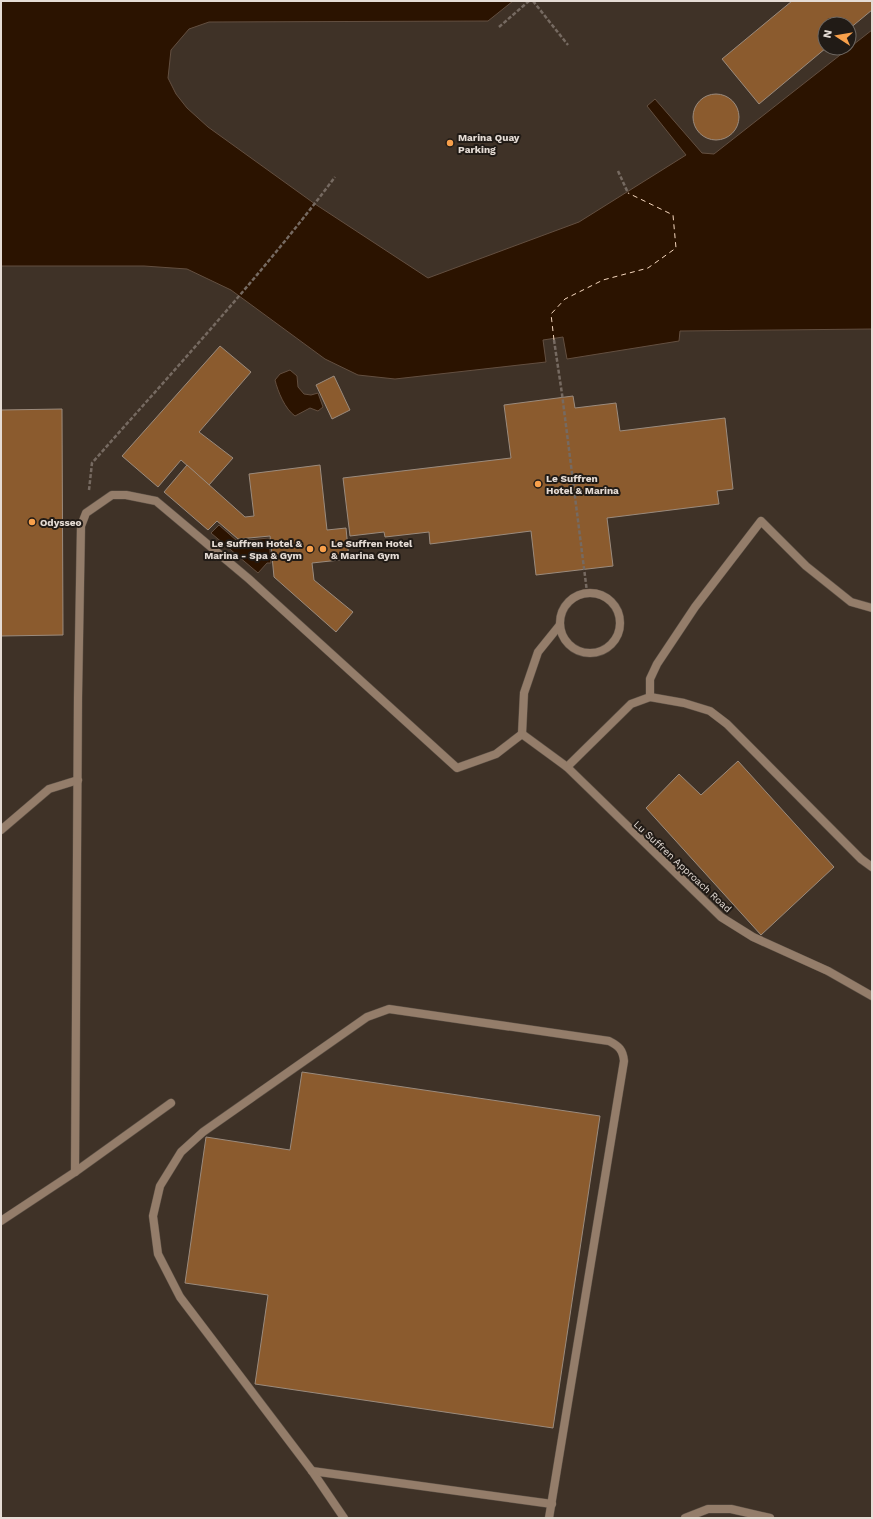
<svg xmlns="http://www.w3.org/2000/svg" width="873" height="1519" viewBox="0 0 873 1519" font-family="'Work Sans',sans-serif">
<style>
.water{fill:#2b1300;stroke:#634f40}
.lines{fill:none;stroke-linecap:round;stroke-linejoin:round}
.ferry{stroke:#f5d7be;stroke-width:1;stroke-dasharray:5 4;stroke-linecap:butt}
.building{fill:#8b5b2e;stroke:#9b8b7d}
.lane-casing{stroke:#5d5146;stroke-width:9}
.street-casing{stroke:#5d5146;stroke-width:9}
.path{stroke:#766a61;stroke-width:2.5;stroke-dasharray:4 2;stroke-linecap:butt}
.lane{stroke:#947d6a;stroke-width:8}
.street{stroke:#947d6a;stroke-width:8}
.poi-dot{fill:#f8a04b;stroke:#211b16;stroke-width:1.5}
.labels{text-anchor:middle;stroke-width:4;stroke-linejoin:round;paint-order:stroke}
.poi-label{font-size:10px;font-weight:bold;fill:#e5dcd5;stroke:#211b16;text-anchor:start}
.street-label{font-size:10px;fill:#e5dcd5;stroke:#211b16}
</style>
<rect width="100%" height="100%" fill="#3f3227"/>
<g class="water">
<path d="M1 1H513L488 21 209 22 189 29 171 50 168 78 176 94 187 108 208 127 315 204 428 278 579 222 686 155 647 106 655 99 702 153 714 154 872 30V329L680 331 679 341 567 359 563 337 543 340 546 362 395 379 358 375 325 359 231 290 187 269 144 266H1Z"/>
<path d="M290 370 297 376 298 387 304 394 311 395 318 393 323 407 318 411 310 408 295 416C285 409 278 392 275 380L280 374Z"/>
<path d="M219 525 237 541 269 538 271 563H267L258 573 211 533Z"/>
</g>
<g class="lines">
<path class="ferry" d="M554 340 551 314 565 299 603 280 648 268 676 248 673 215 628 193"/>
</g>
<g class="building">
<path d="M792 1H872V10L849 29V24H825V48H826L759 104 722 59Z"/>
<circle cx="716" cy="117" r="23"/>
<path d="M220 346 251 372 199 432 233 458 209 485 181 460 158 487 122 456Z"/>
<path d="M334 376 350 410 332 419 316 385Z"/>
<path d="M573 396 575 408 616 403 620 431 725 418 733 489 717 491 719 504 607 518 613 566 536 575 531 531 430 544 429 532 385 537 384 532 350 536 343 478 511 458 504 405Z"/>
<path d="M62 409 63 635 1 636V410Z"/>
<path d="M187 465 245 517 254 516 249 474 320 465 327 530 346 528 349 559 312 563 314 580 353 612 336 632 274 577 270 536 238 539 217 521 208 530 164 492Z"/>
<path d="M738 761 834 867 761 935 646 808 679 774 701 795Z"/>
<path d="M302 1072 600 1116 553 1428 255 1384 268 1295 185 1283 206 1137 290 1150Z"/>
</g>
<g class="lines">
<g class="lane-casing">
<g id="lane">
<circle cx="590" cy="623" r="30"/>
<path d="M650 697V679L657 664 695 607 761 521 806 566 851 602 872 608"/>
<path d="M522 734 524 693 538 652 559 626"/>
<path d="M567 767 631 704 650 697 684 703 710 711 727 724 861 859 872 867"/>
<path d="M1 830 49 789 78 780"/>
<path d="M312 1471 552 1504"/>
<path d="M344 1518 312 1471 180 1297 158 1254 153 1216 160 1186 181 1152 203 1132 367 1017 389 1009 609 1041C619 1046 623 1050 624 1061L549 1518"/>
</g>
</g>
<g class="street-casing">
<g id="street">
<path d="M75 1172 78 697 81 526 86 513 112 495H126L156 501 249 579 457 768 496 754 522 734 567 767 721 917 753 937 828 971 872 996"/>
<path d="M1 1221 75 1172 171 1103"/>
<path d="M685 1518 708 1509H731L770 1518"/>
</g>
</g>
<g class="path">
<path d="M533 1 568 45"/>
<path d="M499 27 529 1"/>
<path d="M618 171 628 193"/>
<path d="M554 340 562 394 587 592"/>
<path d="M89 490 92 463C175 369 260 277 335 177"/>
</g>
<use href="#lane" class="lane"/>
<use href="#street" class="street"/>
</g>
<g class="poi-dot">
<circle cx="450" cy="143" r="4"/>
<circle cx="538" cy="484" r="4"/>
<circle cx="32" cy="522" r="4"/>
<circle cx="310" cy="549" r="4"/>
<circle cx="323" cy="549" r="4"/>
</g>
<g class="labels">
<g class="poi-label">
<text x="458" y="141">Marina Quay<tspan x="458" dy="12">Parking</tspan></text>
<text x="546" y="482">Le Suffren<tspan x="546" dy="12">Hotel &amp; Marina</tspan></text>
<text x="40" y="526">Odysseo</text>
<text x="302" y="547" text-anchor="end">Le Suffren Hotel &amp;<tspan x="302" dy="12">Marina - Spa &amp; Gym</tspan></text>
<text x="331" y="547">Le Suffren Hotel<tspan x="331" dy="12">&amp; Marina Gym</tspan></text>
</g>
<g class="street-label">
<text transform="translate(683 866) rotate(43)" y="4">Lu Suffren Approach Road</text>
</g>
</g>
<rect width="873" height="1519" fill="none" stroke="#e5dcd5" stroke-width="4"/>
<g transform="translate(837 36) rotate(282)"><circle r="19" fill="#211b16" stroke="#6f6862"/>
<path d="M0-3L7 15L0 10L-7 15Z" fill="#f8a04b"/>
<text y="-6" font-size="11" font-weight="bold" text-anchor="middle" fill="#e5dcd5">N</text>
</g>
</svg>
